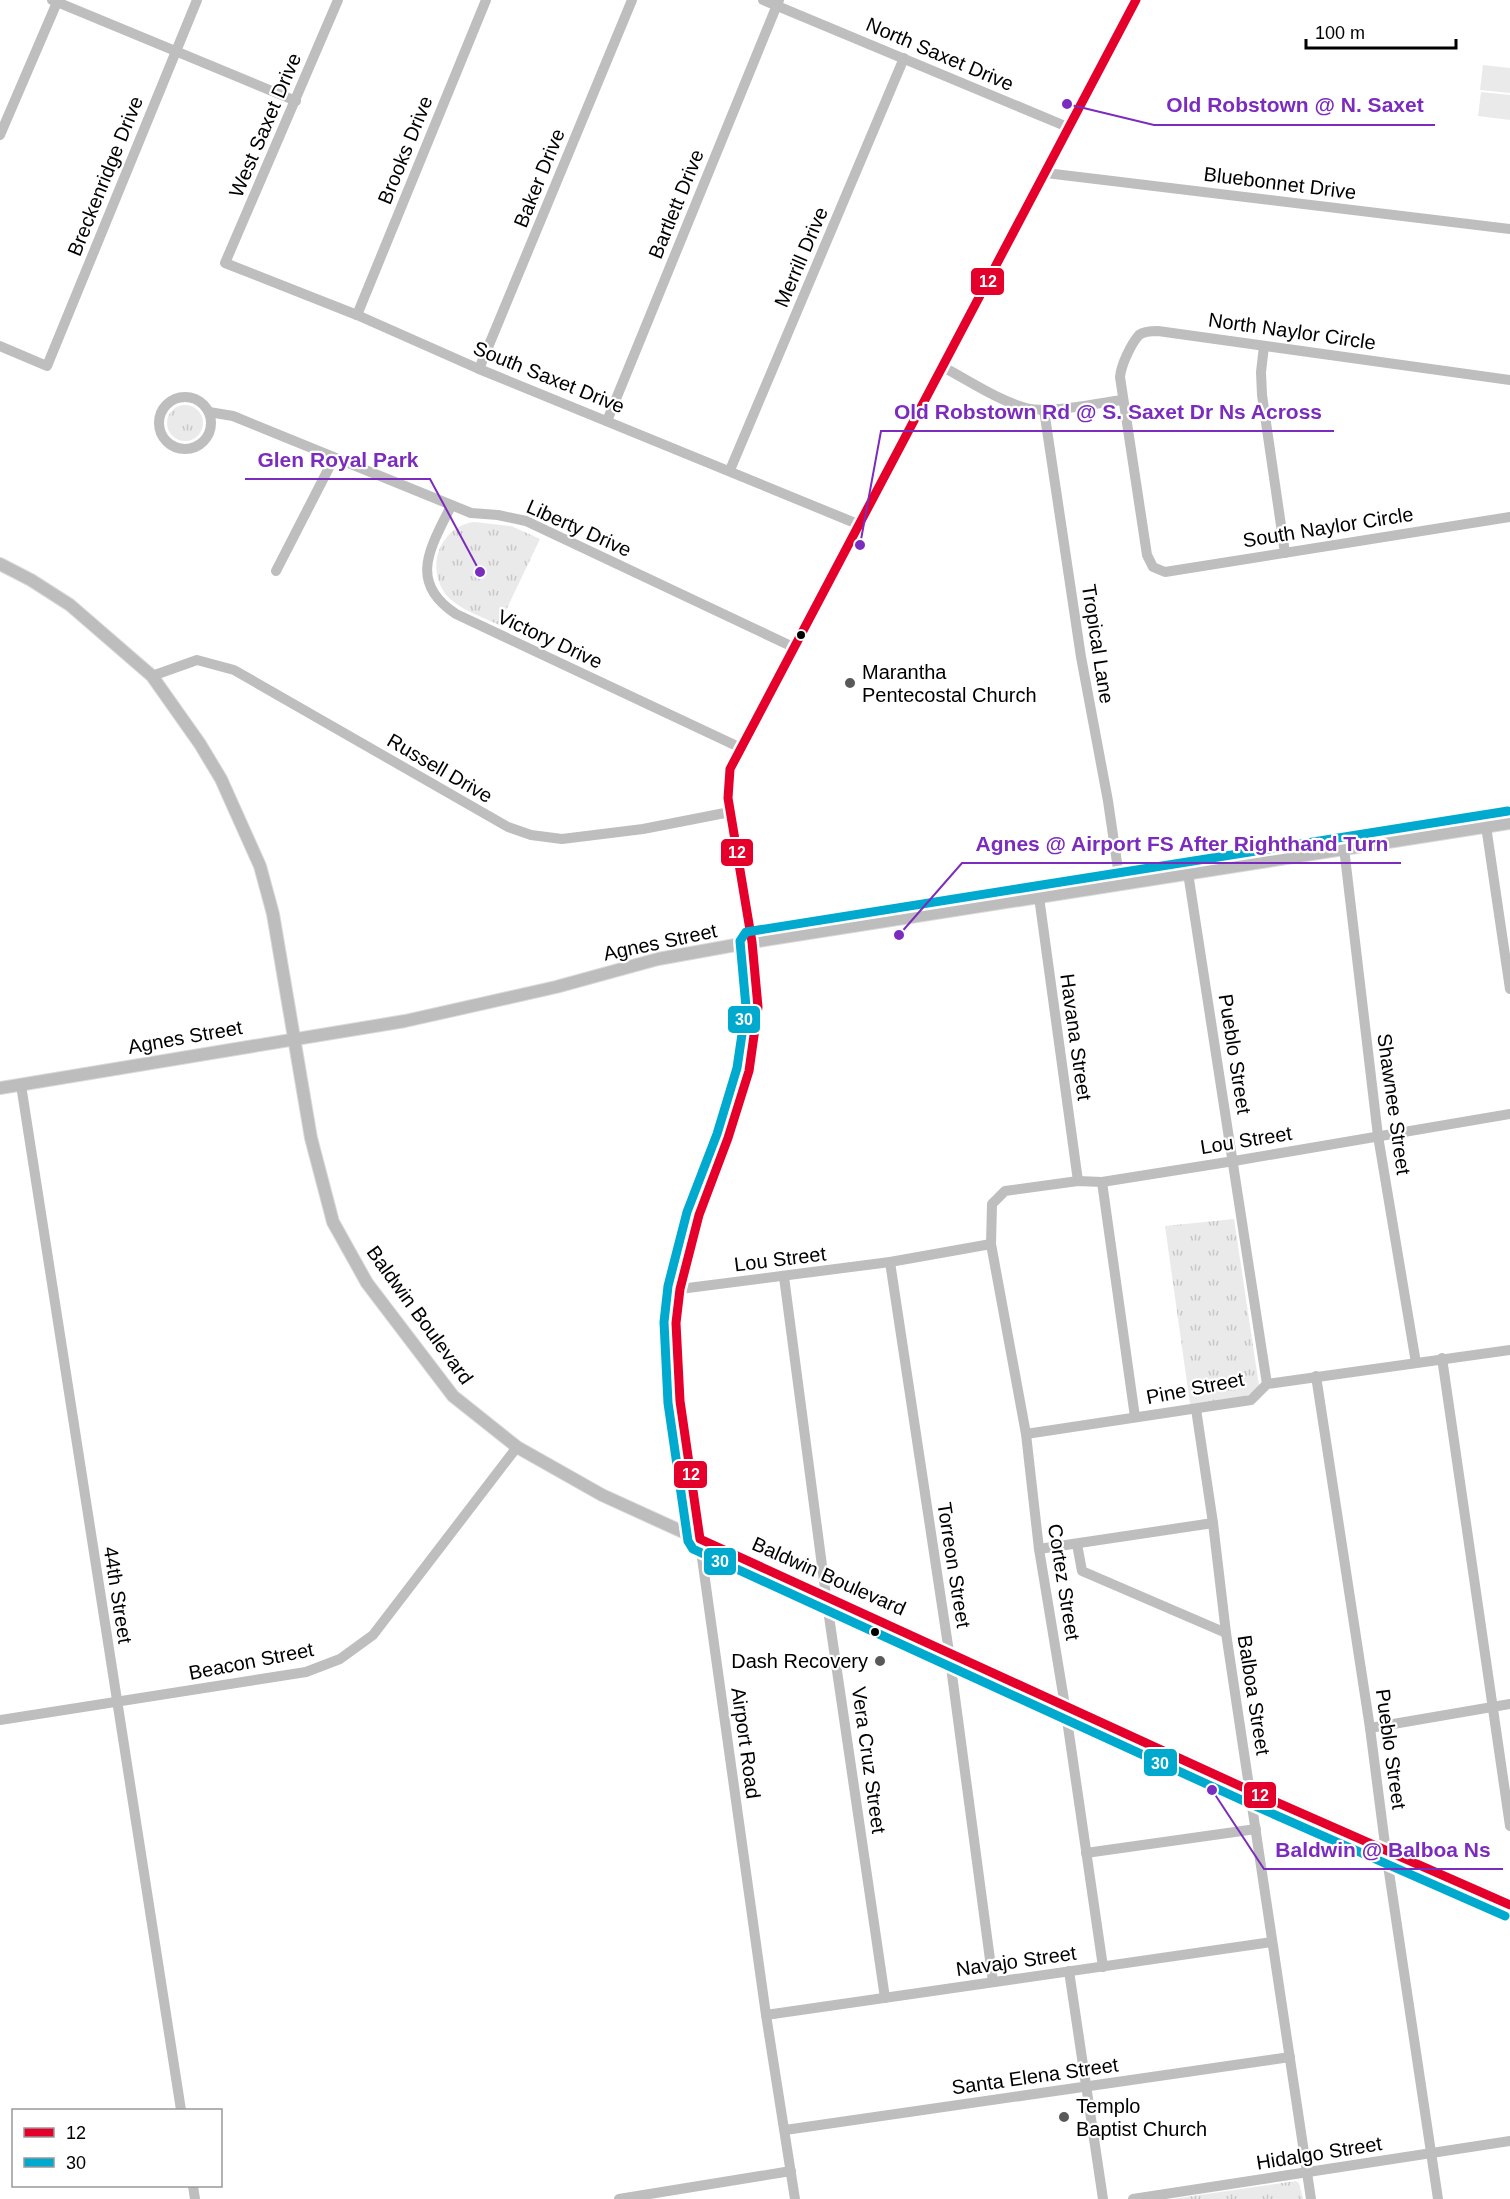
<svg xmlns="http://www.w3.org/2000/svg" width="1510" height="2199" viewBox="0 0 1510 2199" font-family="Arial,sans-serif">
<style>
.grass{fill:url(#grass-tufts)}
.pitch{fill:#eaeaea}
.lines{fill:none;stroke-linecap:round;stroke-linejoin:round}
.major-casing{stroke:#dbdbdb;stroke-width:14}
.minor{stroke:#bebebe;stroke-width:10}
.major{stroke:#bdbdbd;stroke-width:12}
.bus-1-casing{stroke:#fff;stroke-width:14}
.bus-2-casing{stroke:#fff;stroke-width:14}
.bus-1{stroke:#e4002b;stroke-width:9}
.bus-2{stroke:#00a9ce;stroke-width:9}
.bus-dot{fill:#000;stroke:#fff;stroke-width:2}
.poi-dot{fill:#595959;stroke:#fff;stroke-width:2}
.labels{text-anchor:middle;stroke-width:4.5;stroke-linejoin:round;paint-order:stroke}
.street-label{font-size:20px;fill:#000;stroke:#fff}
.poi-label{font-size:20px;fill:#000;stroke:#fff;text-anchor:start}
.leader{fill:none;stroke:#7b2cbf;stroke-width:2}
.callout-dot{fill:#7b2cbf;stroke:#fff;stroke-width:2}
.callout-label{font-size:21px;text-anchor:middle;font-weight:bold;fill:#7b2cbf;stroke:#fff;stroke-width:4.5;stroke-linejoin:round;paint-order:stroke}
.line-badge{stroke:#fff;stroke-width:2}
.badge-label{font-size:16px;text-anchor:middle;font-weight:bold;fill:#fff}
</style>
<defs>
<pattern id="grass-tufts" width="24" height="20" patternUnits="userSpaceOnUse" patternTransform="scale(1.5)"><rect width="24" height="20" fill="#eaeaea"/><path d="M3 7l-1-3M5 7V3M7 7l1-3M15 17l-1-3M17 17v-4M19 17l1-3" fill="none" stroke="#c7c7c7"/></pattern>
</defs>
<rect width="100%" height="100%" fill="#fff"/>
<g class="grass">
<circle cx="185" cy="423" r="18"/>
<path d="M474 522 511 526 540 539 499 625C482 617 462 610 449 598 424 572 438 527 474 522Z"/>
<path d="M1234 1219 1259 1386C1250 1402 1207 1402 1190 1404L1165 1226Z"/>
<path d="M1296 2181 1299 2183 1303 2199H1172Z"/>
</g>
<g class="pitch">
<path d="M1483 65 1510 68V93L1480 90Z"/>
<path d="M1481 92 1510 95V120L1478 116Z"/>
</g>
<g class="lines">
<g class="major-casing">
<g id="major">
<path d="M0 564 31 580 70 605 152 676 200 744 221 779 260 866 273 914 311 1138 333 1222 367 1283 453 1396 517 1447 602 1495 1251 1791 1510 1905"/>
<path d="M0 1088 405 1021 556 987 658 959 752 942 1510 823"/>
</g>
</g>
<g class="minor">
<path d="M52 0 296 101"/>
<path d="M338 0 225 263 357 315 479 369 860 525"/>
<path d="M763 0 1070 128"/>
<path d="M0 135 58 0"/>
<path d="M1046 173 1510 229"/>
<path d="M357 315 486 0"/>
<path d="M0 346 47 366 197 0"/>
<path d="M1264 346 1261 372 1262 395 1285 553"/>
<path d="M943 367C968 380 999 401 1026 408 1051 414 1096 403 1123 400"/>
<path d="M479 369 632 0"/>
<path d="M1510 380 1158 331C1152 331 1144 331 1139 335 1131 344 1121 365 1120 377L1147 555 1153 567 1165 572 1510 517"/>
<circle cx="185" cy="423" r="26"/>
<path d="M1044 410 1081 657 1108 801 1120 883"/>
<path d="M209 412 233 416 471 513 498 515 526 521 793 647"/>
<path d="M607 421 779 0"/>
<path d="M730 470 904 58"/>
<path d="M451 506C431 547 407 582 456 614L741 748"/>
<path d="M276 571 334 458"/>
<path d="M152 676 197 660 234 670 508 827 531 835 562 839 643 829 730 812"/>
<path d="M1486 826 1510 989"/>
<path d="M1344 848 1378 1136 1416 1363"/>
<path d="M1188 873 1267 1384"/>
<path d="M1039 897 1078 1181"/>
<path d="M21 1085 181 2110"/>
<path d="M1102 1182 1135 1417"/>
<path d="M890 1262 949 1652 993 1982"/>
<path d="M784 1277 826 1596 885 1998"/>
<path d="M680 1289 890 1262 991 1244"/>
<path d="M1442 1358 1510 1826"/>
<path d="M1316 1376 1370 1728 1386 1852 1438 2199"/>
<path d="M1196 1409 1213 1523 1226 1633 1311 2199"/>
<path d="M1026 1434 1251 1400 1267 1384 1510 1350"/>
<path d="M1077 1544 1082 1571 1226 1633"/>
<path d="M1039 1549 1213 1523"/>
<path d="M0 1720 306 1672 340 1659 373 1635 517 1447"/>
<path d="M1370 1728 1510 1704"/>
<path d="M1086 1853 1256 1829"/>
<path d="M1103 1967 1065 1706 1039 1549 1026 1434 991 1244 992 1204 1005 1191 1078 1181 1102 1182 1234 1161 1510 1114"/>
<path d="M1069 1971 1103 2199"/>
<path d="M766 2015 1272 1942"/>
<path d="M785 2130 1290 2057"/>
<path d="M193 2186 195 2199"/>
<path d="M619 2199 791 2171"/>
<path d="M795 2199 766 2015 680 1401 676 1323 680 1289 699 1215 728 1138 749 1071 758 1007 752 942 728 798 730 769C863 512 1003 257 1136 0"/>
<path d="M1133 2199 1510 2141"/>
</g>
<use href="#major" class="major"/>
<g class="bus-1-casing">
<path id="bus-1" d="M1136 0 730 769 728 798 752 942 758 1007 749 1071 728 1138 699 1215 680 1289 676 1323 680 1401 700 1539 1251 1791 1510 1905"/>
</g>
<g class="bus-2-casing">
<path id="bus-2" d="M1505 1916 1246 1802 693 1549 688 1541 668 1403 664 1322 668 1286 687 1212 717 1134 737 1068 746 1007 740 941 746 932 1508 811"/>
</g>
<use href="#bus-1" class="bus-1"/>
<use href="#bus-2" class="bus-2"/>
</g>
<g class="bus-dot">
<circle cx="801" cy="635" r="5"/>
<circle cx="875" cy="1632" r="5"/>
</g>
<g class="poi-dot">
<circle cx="850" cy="683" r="6"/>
<circle cx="880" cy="1661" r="6"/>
<circle cx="1064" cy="2117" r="6"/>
</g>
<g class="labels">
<g class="street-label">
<text transform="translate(940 54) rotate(23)" y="7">North Saxet Drive</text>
<text transform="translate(265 125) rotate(-67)" y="7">West Saxet Drive</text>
<text transform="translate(405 150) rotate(-68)" y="7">Brooks Drive</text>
<text transform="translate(105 176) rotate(-68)" y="7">Breckenridge Drive</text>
<text transform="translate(539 178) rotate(-68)" y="7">Baker Drive</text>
<text transform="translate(1280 183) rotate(7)" y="7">Bluebonnet Drive</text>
<text transform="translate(676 204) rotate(-68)" y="7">Bartlett Drive</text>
<text transform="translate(801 257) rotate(-67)" y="7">Merrill Drive</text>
<text transform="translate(1292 331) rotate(8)" y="7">North Naylor Circle</text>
<text transform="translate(549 377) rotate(22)" y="7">South Saxet Drive</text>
<text transform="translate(1328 527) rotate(-9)" y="7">South Naylor Circle</text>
<text transform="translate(579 528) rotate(24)" y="7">Liberty Drive</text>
<text transform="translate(550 639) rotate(25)" y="7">Victory Drive</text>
<text transform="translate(1098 644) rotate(81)" y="7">Tropical Lane</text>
<text transform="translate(440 768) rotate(30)" y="7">Russell Drive</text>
<text transform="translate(660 942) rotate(-12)" y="7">Agnes Street</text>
<text transform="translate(185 1037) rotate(-10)" y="7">Agnes Street</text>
<text transform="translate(1076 1037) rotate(82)" y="7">Havana Street</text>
<text transform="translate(1235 1054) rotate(81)" y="7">Pueblo Street</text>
<text transform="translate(1394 1104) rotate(82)" y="7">Shawnee Street</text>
<text transform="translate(1246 1140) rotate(-9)" y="7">Lou Street</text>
<text transform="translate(780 1259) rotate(-7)" y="7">Lou Street</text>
<text transform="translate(420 1315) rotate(54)" y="7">Baldwin Boulevard</text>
<text transform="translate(1195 1388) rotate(-11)" y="7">Pine Street</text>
<text transform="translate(954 1565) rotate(81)" y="7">Torreon Street</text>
<text transform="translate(829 1576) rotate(24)" y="7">Baldwin Boulevard</text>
<text transform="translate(1064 1582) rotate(81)" y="7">Cortez Street</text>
<text transform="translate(118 1595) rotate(81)" y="7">44th Street</text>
<text transform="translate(251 1661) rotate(-11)" y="7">Beacon Street</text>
<text transform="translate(1254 1695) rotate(81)" y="7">Balboa Street</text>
<text transform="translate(746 1743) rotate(82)" y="7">Airport Road</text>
<text transform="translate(1391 1749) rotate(82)" y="7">Pueblo Street</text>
<text transform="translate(869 1760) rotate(82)" y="7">Vera Cruz Street</text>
<text transform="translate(1016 1961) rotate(-8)" y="7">Navajo Street</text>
<text transform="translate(1035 2076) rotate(-8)" y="7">Santa Elena Street</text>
<text transform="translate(1319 2153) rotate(-9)" y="7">Hidalgo Street</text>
</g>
<g class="poi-label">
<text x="862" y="679">Marantha<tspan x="862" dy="23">Pentecostal Church</tspan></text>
<text x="868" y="1668" text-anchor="end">Dash Recovery</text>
<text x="1076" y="2113">Templo<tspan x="1076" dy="23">Baptist Church</tspan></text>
</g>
</g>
<path class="leader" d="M1067 104L1154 125H1435M860 545L881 431H1334M480 572L430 479H245M899 935L962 863H1401M1212 1790L1264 1869H1503"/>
<g class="callout-dot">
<circle cx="1067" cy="104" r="6"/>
<circle cx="860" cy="545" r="6"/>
<circle cx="480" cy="572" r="6"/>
<circle cx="899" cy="935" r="6"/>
<circle cx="1212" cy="1790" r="6"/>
</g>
<g class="callout-label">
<text x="1295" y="112">Old Robstown @ N. Saxet</text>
<text x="1108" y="419">Old Robstown Rd @ S. Saxet Dr Ns Across</text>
<text x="338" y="467">Glen Royal Park</text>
<text x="1182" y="851">Agnes @ Airport FS After Righthand Turn</text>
<text x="1383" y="1857">Baldwin @ Balboa Ns</text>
</g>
<g class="line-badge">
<rect x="970" y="267" width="35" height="29" rx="6" fill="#e4002b"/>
<rect x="720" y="838" width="34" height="29" rx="6" fill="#e4002b"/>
<rect x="727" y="1005" width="34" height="29" rx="6" fill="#00a9ce"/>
<rect x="673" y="1460" width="35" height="29" rx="6" fill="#e4002b"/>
<rect x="703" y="1547" width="34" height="29" rx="6" fill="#00a9ce"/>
<rect x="1143" y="1748" width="35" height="29" rx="6" fill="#00a9ce"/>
<rect x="1243" y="1781" width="34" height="28" rx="6" fill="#e4002b"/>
</g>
<g class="badge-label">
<text x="988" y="287">12</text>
<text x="737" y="858">12</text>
<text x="744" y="1025">30</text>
<text x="691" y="1480">12</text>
<text x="720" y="1567">30</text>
<text x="1160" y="1769">30</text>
<text x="1260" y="1801">12</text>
</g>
<rect x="12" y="2109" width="210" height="78" fill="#ffffff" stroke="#999999" stroke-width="1.5"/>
<rect x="24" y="2128" width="30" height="9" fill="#e4002b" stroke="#999999" stroke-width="1.5"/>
<text x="66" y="2139" font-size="18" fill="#000000">12</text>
<rect x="24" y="2158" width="30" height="9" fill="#00a9ce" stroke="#999999" stroke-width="1.5"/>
<text x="66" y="2169" font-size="18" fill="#000000">30</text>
<path d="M1306 39v9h150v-9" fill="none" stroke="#000000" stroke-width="3"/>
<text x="1315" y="39" font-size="18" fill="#000000" stroke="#ffffff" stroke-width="4.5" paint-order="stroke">100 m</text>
</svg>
